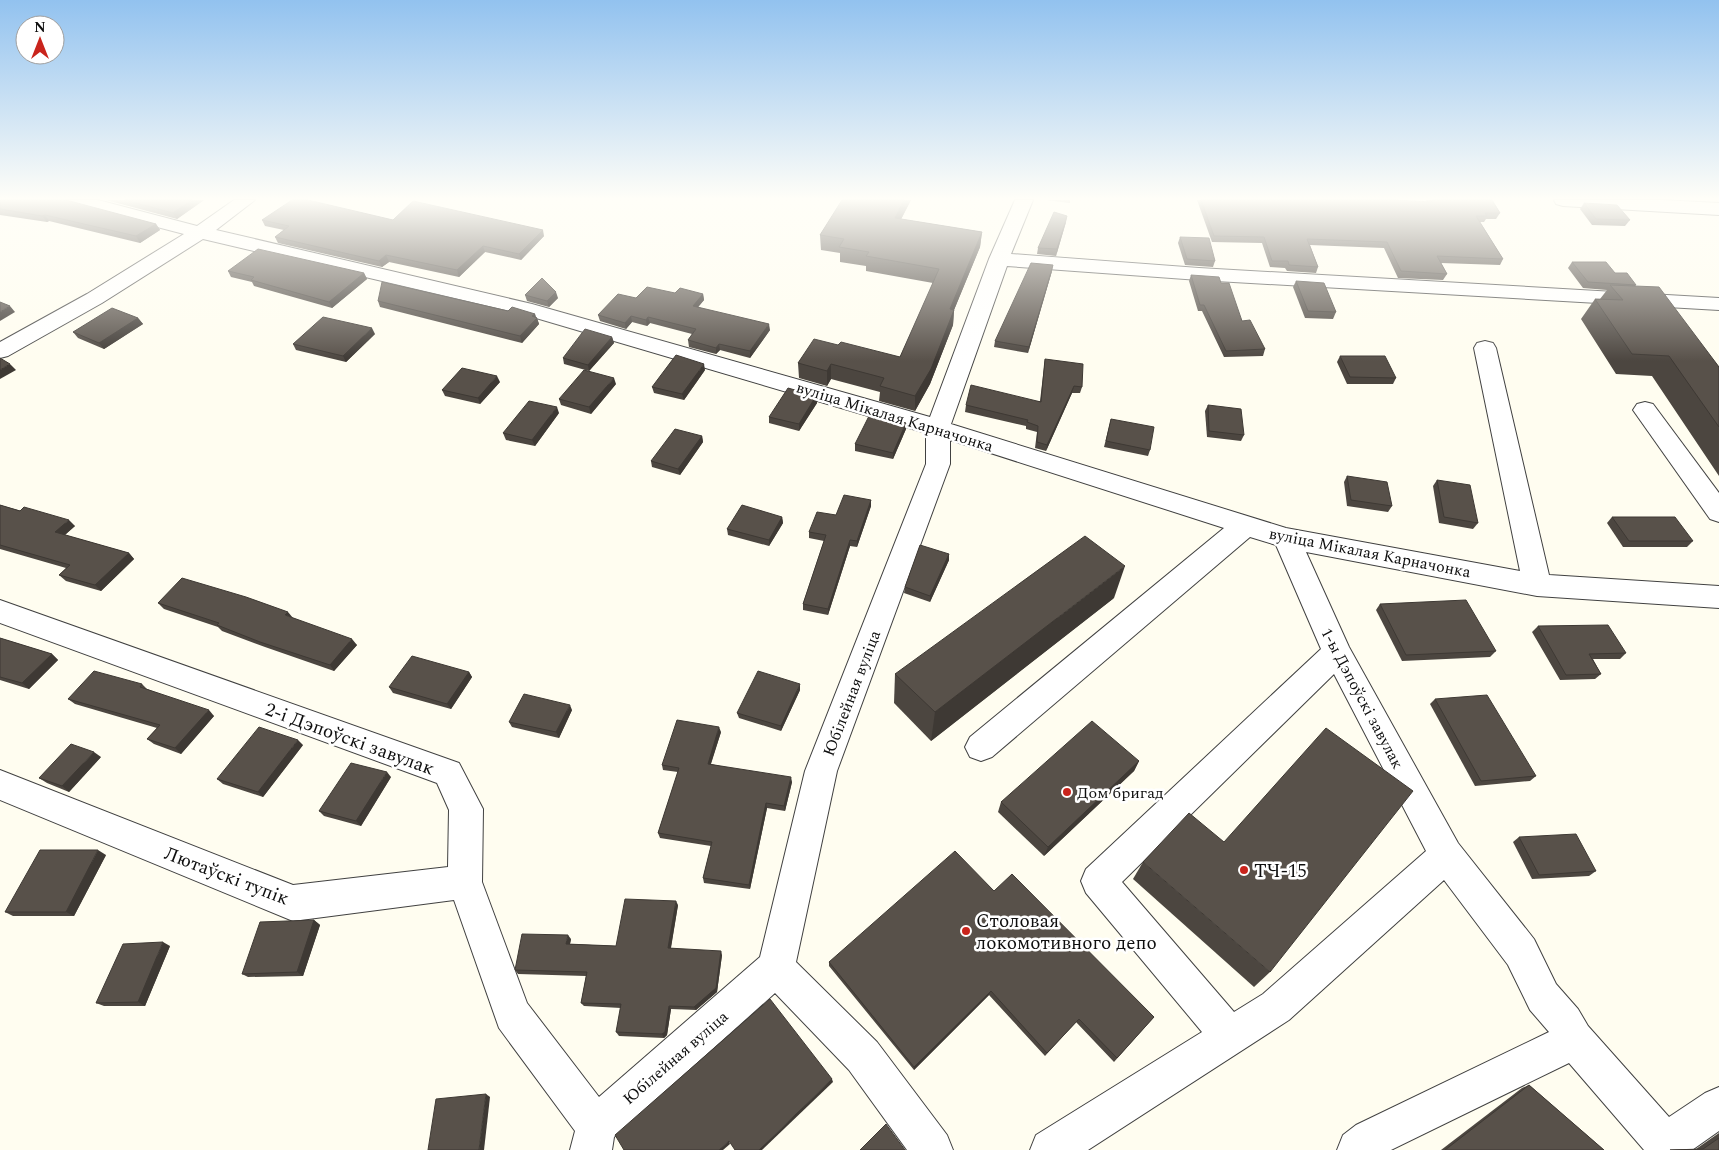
<svg xmlns="http://www.w3.org/2000/svg" width="1719" height="1150" viewBox="0 0 1719 1150" font-family="Spectral,serif">
<style>
.lines{fill:none;stroke-linecap:round;stroke-linejoin:round}
.minor-casing{stroke:#414141;stroke-width:2}
.minor{fill:#fff;fill-rule:evenodd}
.wall{fill:#4c4640}
.shaded-wall{fill:#3e3934}
.building{fill:#58514a;stroke:#3e3934}
.poi-dot{fill:#c9241c;stroke:#fff;stroke-width:2}
.labels{text-anchor:middle;stroke-width:5;stroke-linejoin:round;paint-order:stroke}
.street-label{font-size:16px;fill:#0e0e0e;stroke:#fff}
.poi-label{font-size:16px;fill:#0e0e0e;stroke:#fff;text-anchor:start}
.near-street-label{font-size:19px;fill:#0e0e0e;stroke:#fff}
.near-poi-label{font-size:19px;fill:#0e0e0e;stroke:#fff;text-anchor:start}
</style>
<rect width="100%" height="100%" fill="#fffdf0"/>
<g class="lines">
<g class="minor-casing">
<g id="minor">
<path d="M67 200H98L197 226 234 200H255L216 230 532 304 930 417 989 259 1015 200H1033L1011 254 1199 268 1719 298V310L1199 280 1007 266 951 424 1286 528 1520 571 1474 348 1477 343 1485 341 1493 343 1496 348 1549 575 1719 586V608L1537 596 1306 552 1349 647 1458 843 1534 939 1556 984 1578 1009 1588 1026 1669 1117 1705 1093 1719 1087V1131L1692 1150H1644L1569 1063 1391 1150H1337L1343 1135 1356 1125 1549 1032 1530 1010 1508 965 1444 880 1289 1020 1088 1150H1030L1036 1135 1202 1032 1086 893 1081 881 1086 869 1321 649 1276 545 1250 537 992 757 981 761 970 757 965 747 970 737 1224 528 950 440V464L837 771 796 962 877 1042 947 1135 953 1150H907L849 1070 775 993 614 1137 612 1150H570L575 1131 499 1028 454 900 293 921 0 800V770L293 885 448 867 449 810 437 783 0 623V600L459 763 483 809 482 882 527 1003 599 1097 760 957 805 771 926 464V433L519 313 203 239 102 303 8 356 0 358V342L87 294 184 234 69 204ZM1334 674 1426 851 1263 994 1234 1012 1122 882Z"/>
<path d="M1554 200H1662L1719 203V215L1563 206 1556 204Z"/>
<path d="M1645 402 1653 404 1719 493V522L1710 519 1633 410 1637 404Z"/>
</g>
</g>
<use href="#minor" class="minor"/>
</g>
<g class="wall">
<path d="M0 200 156 224 160 230 140 243 49 221 47 222 0 215Z"/>
<path d="M106 200H204L177 219Z"/>
<path d="M911 200 901 219 982 232 980 247 954 310 953 325 930 384 915 411 879 401 880 392 831 379 827 386 799 378 798 363 838 345 900 357 933 283 866 271V266L840 262V253L821 250 820 235Z"/>
<path d="M1046 200H1070V203Z"/>
<path d="M1197 200H1394L1427 202 1426 200H1492L1500 213 1496 219H1486L1484 222H1480L1503 259 1500 265 1441 263 1447 274 1443 280 1398 278 1384 248 1310 245 1318 267 1316 273 1287 271 1285 268 1270 267 1262 243 1212 242Z"/>
<path d="M1584 203 1630 220 1625 226 1592 225 1580 209Z"/>
<path d="M262 220H393L544 236 521 260 485 252 459 277 389 262 382 267 278 243 275 237 284 230 265 226Z"/>
<path d="M1066 222 1056 256 1037 254 1038 248Z"/>
<path d="M1180 237 1215 261 1213 267 1185 265 1178 243Z"/>
<path d="M1572 262 1615 273 1636 285 1635 286 1719 367V476L1652 376 1616 374 1581 319 1595 299H1600L1607 290 1583 288 1568 268Z"/>
<path d="M228 271 364 273 367 279 332 308 254 286 252 282 231 277Z"/>
<path d="M1052 271 1028 353 994 347 995 341Z"/>
<path d="M1191 275 1221 283 1242 321 1265 349 1263 356 1224 357 1202 311H1198L1189 281Z"/>
<path d="M1296 281 1336 312 1333 319 1305 318 1293 287Z"/>
<path d="M675 293 703 294 704 300 698 307 770 330 750 358 720 350 716 354 689 347 688 340 692 334 650 323 647 326 632 322 626 329 600 321 598 315 636 298Z"/>
<path d="M525 295 558 298 549 307 527 301Z"/>
<path d="M378 301 535 314 536 317 537 318 539 324 522 343 380 307Z"/>
<path d="M138 318 143 324 104 349 78 338 73 332Z"/>
<path d="M375 334 346 362 296 350 293 344Z"/>
<path d="M612 337 614 343 589 371 564 364 563 358Z"/>
<path d="M1340 356 1396 378 1393 384H1347L1337 362Z"/>
<path d="M1045 359 1082 387 1080 393H1072L1046 451 1035 448 1037 432 1026 429V426L965 412 966 405 1040 401Z"/>
<path d="M705 370 684 400 654 393 652 387Z"/>
<path d="M500 382 480 404 445 396 442 390Z"/>
<path d="M616 384 591 414 561 405 559 399Z"/>
<path d="M816 396 817 403 799 431 769 423V417Z"/>
<path d="M1208 405 1244 435 1241 441 1207 437 1205 411Z"/>
<path d="M559 413 535 446 506 440 503 433Z"/>
<path d="M1111 419 1150 450 1148 456 1104 447Z"/>
<path d="M906 429 893 459 855 451V444Z"/>
<path d="M702 436 703 442 680 475 652 467 651 461Z"/>
<path d="M1347 476 1392 506 1388 512 1347 506 1344 482Z"/>
<path d="M1437 480 1478 523 1473 529 1439 523 1433 486Z"/>
<path d="M871 500V506L857 547 850 546 828 615 803 610V604L824 541 809 538V532L836 515Z"/>
<path d="M0 505 75 526 65 535 129 553 134 559 101 591 66 581 59 575 66 568 0 549Z"/>
<path d="M782 517 783 523 769 546 728 535 727 529Z"/>
<path d="M1612 517 1693 541 1687 547H1623L1607 523Z"/>
<path d="M949 554V560L930 602 904 593 905 587Z"/>
<path d="M1114 598 931 741 894 703 895 674Z"/>
<path d="M158 603 293 618 357 645 334 671 265 647 222 631 218 627 164 609Z"/>
<path d="M1380 604 1496 651 1490 657 1402 661 1376 610Z"/>
<path d="M1538 626 1626 653 1620 659H1593L1601 674 1595 679 1560 680 1532 632Z"/>
<path d="M0 638 52 654 58 660 29 689 0 680Z"/>
<path d="M469 672 472 677 451 709 393 693 389 687Z"/>
<path d="M142 684 147 689 214 716 181 754 154 744 147 739 157 728 75 704 68 699Z"/>
<path d="M800 690 781 731 739 718 737 713Z"/>
<path d="M1435 699 1536 776 1530 781 1475 786 1430 704Z"/>
<path d="M572 710 559 738 512 727 509 722Z"/>
<path d="M721 732 711 764 792 782 785 811 767 808 750 889 704 883 703 878 711 846 660 838 658 833 678 772 663 770 662 765Z"/>
<path d="M303 745 263 797 223 784 217 779Z"/>
<path d="M101 757 69 792 47 783 39 778Z"/>
<path d="M1139 761 1134 771 1044 856 998 812 1001 802Z"/>
<path d="M391 777 361 826 324 816 319 811Z"/>
<path d="M1519 837 1596 871 1589 876 1532 879 1513 842Z"/>
<path d="M106 855 74 916H13L5 912Z"/>
<path d="M1143 862 1270 972 1254 987 1133 879Z"/>
<path d="M994 891 1154 1017 1114 1062 1076 1022 1045 1056 989 995 914 1070 829 966V962Z"/>
<path d="M678 905 671 948 722 955 717 992 696 1010 671 1009 667 1035 664 1038 619 1036 616 1032 621 1008 584 1006 581 1003 586 976 518 974 515 970 571 939 570 944 616 946Z"/>
<path d="M314 920 320 925 303 976 248 977 242 974Z"/>
<path d="M170 946 145 1006H104L96 1003Z"/>
<path d="M1529 1085 1604 1150H1441L1522 1088Z"/>
<path d="M1719 1133V1150H1669L1696 1149Z"/>
</g>
<g class="shaded-wall">
<path d="M192 200H204L177 219 173 213Z"/>
<path d="M904 200H911L894 233 895 218Z"/>
<path d="M45 215 49 221 47 222 42 216Z"/>
<path d="M1067 216 1066 222 1056 256 1057 249Z"/>
<path d="M156 224 160 230 140 243 136 236Z"/>
<path d="M543 230 544 236 521 260 519 254Z"/>
<path d="M982 232 980 247 954 310 953 325 930 384 915 411V396Z"/>
<path d="M483 246 485 252 459 277 457 270Z"/>
<path d="M386 255 389 262 382 267 379 261Z"/>
<path d="M1053 265 1052 271 1028 353 1029 347Z"/>
<path d="M364 273 367 279 332 308 329 302Z"/>
<path d="M556 292 558 298 549 307 547 301Z"/>
<path d="M703 294 704 300 694 312 693 306Z"/>
<path d="M10 306 15 312 0 321V312Z"/>
<path d="M535 314 536 319 537 318 539 324 522 343 520 336 532 316Z"/>
<path d="M631 316 632 322 626 329 625 323Z"/>
<path d="M648 317 650 323 647 326 646 320Z"/>
<path d="M138 318 143 324 104 349 99 343Z"/>
<path d="M769 324 770 330 750 358V351Z"/>
<path d="M372 328 375 334 346 362 343 356Z"/>
<path d="M612 337 614 343 589 371 588 365Z"/>
<path d="M719 344 720 350 716 354V348Z"/>
<path d="M10 364 16 370 0 379V370Z"/>
<path d="M704 364 705 370 684 400 682 394Z"/>
<path d="M831 364V379L827 386V371Z"/>
<path d="M497 376 500 382 480 404 478 398Z"/>
<path d="M614 378 616 384 591 414 589 407Z"/>
<path d="M1074 386 1072 393 1046 451 1047 445Z"/>
<path d="M816 396 817 403 799 431V424Z"/>
<path d="M557 407 559 413 535 446 532 440Z"/>
<path d="M906 423V429L893 459V453Z"/>
<path d="M702 436 703 442 680 475 678 469Z"/>
<path d="M871 500V506L857 547V541Z"/>
<path d="M782 517 783 523 769 546V540Z"/>
<path d="M69 520 75 526 61 538 55 532Z"/>
<path d="M850 540V546L828 615V609Z"/>
<path d="M129 553 134 559 101 591 95 585Z"/>
<path d="M949 554V560L930 602V596Z"/>
<path d="M1125 566 1114 598 931 741 935 712Z"/>
<path d="M288 612 293 618 285 615Z"/>
<path d="M352 639 357 645 334 671 330 665Z"/>
<path d="M52 654 58 660 29 689 22 683Z"/>
<path d="M469 672 472 677 451 709 447 704Z"/>
<path d="M800 684V690L781 731V726Z"/>
<path d="M570 705 572 710 559 738 556 732Z"/>
<path d="M209 710 214 716 181 754 175 748Z"/>
<path d="M719 727 721 732 709 769 708 764Z"/>
<path d="M298 740 303 745 263 797 258 792Z"/>
<path d="M94 752 101 757 69 792 62 786Z"/>
<path d="M1139 761 1134 771 1044 856 1048 847Z"/>
<path d="M387 772 391 777 361 826 356 821Z"/>
<path d="M791 777 792 782 785 811 784 806Z"/>
<path d="M766 803 767 808 750 889 749 885Z"/>
<path d="M98 850 106 855 74 916 66 912Z"/>
<path d="M676 901 678 905 670 952 668 948Z"/>
<path d="M314 920 320 925 303 976 297 972Z"/>
<path d="M568 935 571 939 569 948 566 944Z"/>
<path d="M163 942 170 946 145 1006 138 1002Z"/>
<path d="M721 951 722 955 717 992 696 1010 694 1007Z"/>
<path d="M991 991 989 995 914 1070V1067Z"/>
<path d="M669 1006 671 1009 667 1035 664 1038 662 1034Z"/>
<path d="M832 1079 833 1082 762 1150H759Z"/>
<path d="M486 1094 490 1097 484 1150H479Z"/>
<path d="M729 1141 730 1144 723 1150H719Z"/>
</g>
<g class="building">
<path d="M0 200H66L156 224 136 236 45 215 42 216 0 209Z"/>
<path d="M125 200H192L173 213Z"/>
<path d="M292 200H308L393 220 413 201 543 230 519 254 483 246 457 270 386 255 379 261 275 237 289 226 262 220Z"/>
<path d="M842 200H904L895 218 982 232 950 309 954 310 931 369 915 396 880 386 884 378 831 364 827 371 798 363 814 339 838 345 841 342 900 357 939 269 866 256 869 252 839 247 844 239 820 235Z"/>
<path d="M1201 200H1394L1433 202 1432 200H1492L1500 213H1485L1487 216H1476L1503 259 1437 256 1447 274 1401 271 1387 242 1307 239 1318 267 1289 265 1288 261H1272L1264 237 1214 236Z"/>
<path d="M1584 203 1617 205 1630 220 1596 219Z"/>
<path d="M1054 212 1067 216 1057 249 1038 248Z"/>
<path d="M1180 237 1209 238 1215 261 1187 259Z"/>
<path d="M258 249 364 273 329 302 251 280 254 277 228 271Z"/>
<path d="M1572 262H1606L1615 273H1627L1636 285 1588 282Z"/>
<path d="M1031 263 1053 265 1029 347 995 341Z"/>
<path d="M1191 275 1219 277 1221 283H1229L1242 321 1250 320 1265 349 1226 351 1204 305H1200Z"/>
<path d="M542 278 556 292 547 301 525 295Z"/>
<path d="M1296 281 1324 283 1336 312 1308 311Z"/>
<path d="M382 282 508 311 512 307 535 314 532 316 537 318 520 336 378 301Z"/>
<path d="M1610 285 1659 287 1719 367V427L1669 356 1632 354 1595 299 1623 300Z"/>
<path d="M647 287 675 293 680 288 703 294 693 306 769 324 750 351 719 344 716 348 688 340 696 329 648 317 646 320 631 316 625 323 598 315 618 294 636 298Z"/>
<path d="M0 302 10 306 0 312Z"/>
<path d="M112 308 138 318 99 343 73 332Z"/>
<path d="M323 317 372 328 343 356 293 344Z"/>
<path d="M585 329 612 337 588 365 563 358Z"/>
<path d="M676 355 704 364 682 394 652 387Z"/>
<path d="M1340 356H1385L1396 378 1350 377Z"/>
<path d="M0 358 10 364 0 370Z"/>
<path d="M1045 359 1083 364 1082 387 1074 386 1047 445 1037 442 1038 426 1027 422 1028 420 966 405 971 385 1041 402Z"/>
<path d="M462 368 497 376 478 398 442 390Z"/>
<path d="M584 370 614 378 589 407 559 399Z"/>
<path d="M788 388 816 396 799 424 769 417Z"/>
<path d="M529 401 557 407 532 440 503 433Z"/>
<path d="M1208 405 1241 409 1244 435 1209 431Z"/>
<path d="M871 412 906 423 893 453 855 444Z"/>
<path d="M1111 419 1154 427 1150 450 1106 441Z"/>
<path d="M675 429 702 436 678 469 651 461Z"/>
<path d="M1347 476 1387 482 1392 506 1351 500Z"/>
<path d="M1437 480 1470 485 1478 523 1444 517Z"/>
<path d="M844 495 871 500 857 541 850 540 828 609 803 604 826 535 809 532 817 512 836 515Z"/>
<path d="M0 505 20 511 24 507 69 520 55 532 129 553 95 585 59 575 70 565 0 545Z"/>
<path d="M742 505 782 517 769 540 727 529Z"/>
<path d="M1612 517H1675L1693 541H1629Z"/>
<path d="M1085 536 1125 566 935 712 895 674Z"/>
<path d="M920 545 949 554 930 596 905 587Z"/>
<path d="M182 578 246 597 288 612 285 615 352 639 330 665 260 642 217 625 219 623 158 603Z"/>
<path d="M1466 600 1496 651 1406 655 1380 604Z"/>
<path d="M1608 625 1626 653 1589 654 1601 674 1566 675 1538 626Z"/>
<path d="M0 638 52 654 22 683 0 677Z"/>
<path d="M412 656 469 672 447 704 389 687Z"/>
<path d="M94 671 142 684 140 687 209 710 175 748 147 739 160 725 68 699Z"/>
<path d="M758 671 800 684 781 726 737 713Z"/>
<path d="M524 694 570 705 556 732 509 722Z"/>
<path d="M1487 695 1536 776 1481 781 1435 699Z"/>
<path d="M677 720 719 727 708 764 791 777 784 806 766 803 749 885 703 878 712 842 658 833 679 768 662 765Z"/>
<path d="M1092 721 1139 761 1048 847 1001 802Z"/>
<path d="M259 727 298 740 258 792 217 779Z"/>
<path d="M1326 728 1413 791 1270 972 1143 862 1189 813 1224 842Z"/>
<path d="M71 744 94 752 62 786 39 778Z"/>
<path d="M351 763 387 772 356 821 319 811Z"/>
<path d="M1576 834 1596 871 1539 875 1519 837Z"/>
<path d="M40 850H98L66 912H5Z"/>
<path d="M955 851 994 891 1012 874 1154 1017 1117 1058 1079 1019 1047 1053 991 991 914 1067 829 962Z"/>
<path d="M625 899 676 901 668 948 721 951 716 988 694 1007 669 1006 665 1032 662 1034 616 1032 621 1004 581 1003 587 972 515 970 522 934 568 935 566 944 616 946Z"/>
<path d="M314 920 297 972 242 974 260 922Z"/>
<path d="M163 942 138 1002 96 1003 123 944Z"/>
<path d="M770 999 832 1079 759 1150H735L729 1141 719 1150H624L615 1135Z"/>
<path d="M1529 1085 1604 1150H1445Z"/>
<path d="M486 1094 479 1150H428L436 1099Z"/>
<path d="M886 1124 905 1150H860Z"/>
<path d="M1719 1138V1150H1670L1703 1149Z"/>
</g>
<linearGradient id="sky" x2="0" y2="1"><stop stop-color="#92c2ef"/><stop offset="0.55" stop-color="#fffef8"/><stop offset="1" stop-color="#fffef8" stop-opacity="0"/></linearGradient>
<rect width="1719" height="361" fill="url(#sky)"/>
<g class="poi-dot">
<circle cx="1067" cy="792" r="5"/>
<circle cx="1244" cy="870" r="5"/>
<circle cx="966" cy="931" r="5"/>
</g>
<g class="labels">
<g class="street-label">
<text transform="translate(895 416) rotate(17)" y="6">вуліца Мікалая Карначонка</text>
<text transform="translate(1370 552) rotate(11)" y="6">вуліца Мікалая Карначонка</text>
<text transform="translate(851 693) rotate(-69)" y="6">Юбілейная вуліца</text>
<text transform="translate(1363 698) rotate(62)" y="6">1-ы Дэпоўскі завулак</text>
<text transform="translate(675 1057) rotate(-41)" y="6">Юбілейная вуліца</text>
</g>
<g class="poi-label">
<text x="1077" y="798">Дом бригад</text>
</g>
<g class="near-street-label">
<text transform="translate(350 738) rotate(20)" y="7">2-і Дэпоўскі завулак</text>
<text transform="translate(227 875) rotate(21)" y="7">Лютаўскі тупік</text>
</g>
<g class="near-poi-label">
<text x="1254" y="877">ТЧ-15</text>
<text x="976" y="927">Столовая<tspan x="976" dy="22">локомотивного депо</tspan></text>
</g>
</g>
<g transform="translate(40 40)"><circle r="24" fill="#ffffff" stroke="#9f9f9f"/>
<path d="M0-4L9 19L0 12L-9 19Z" fill="#c9241c"/>
<text y="-8" font-size="14" font-weight="bold" text-anchor="middle" fill="#0e0e0e">N</text>
</g>
</svg>
